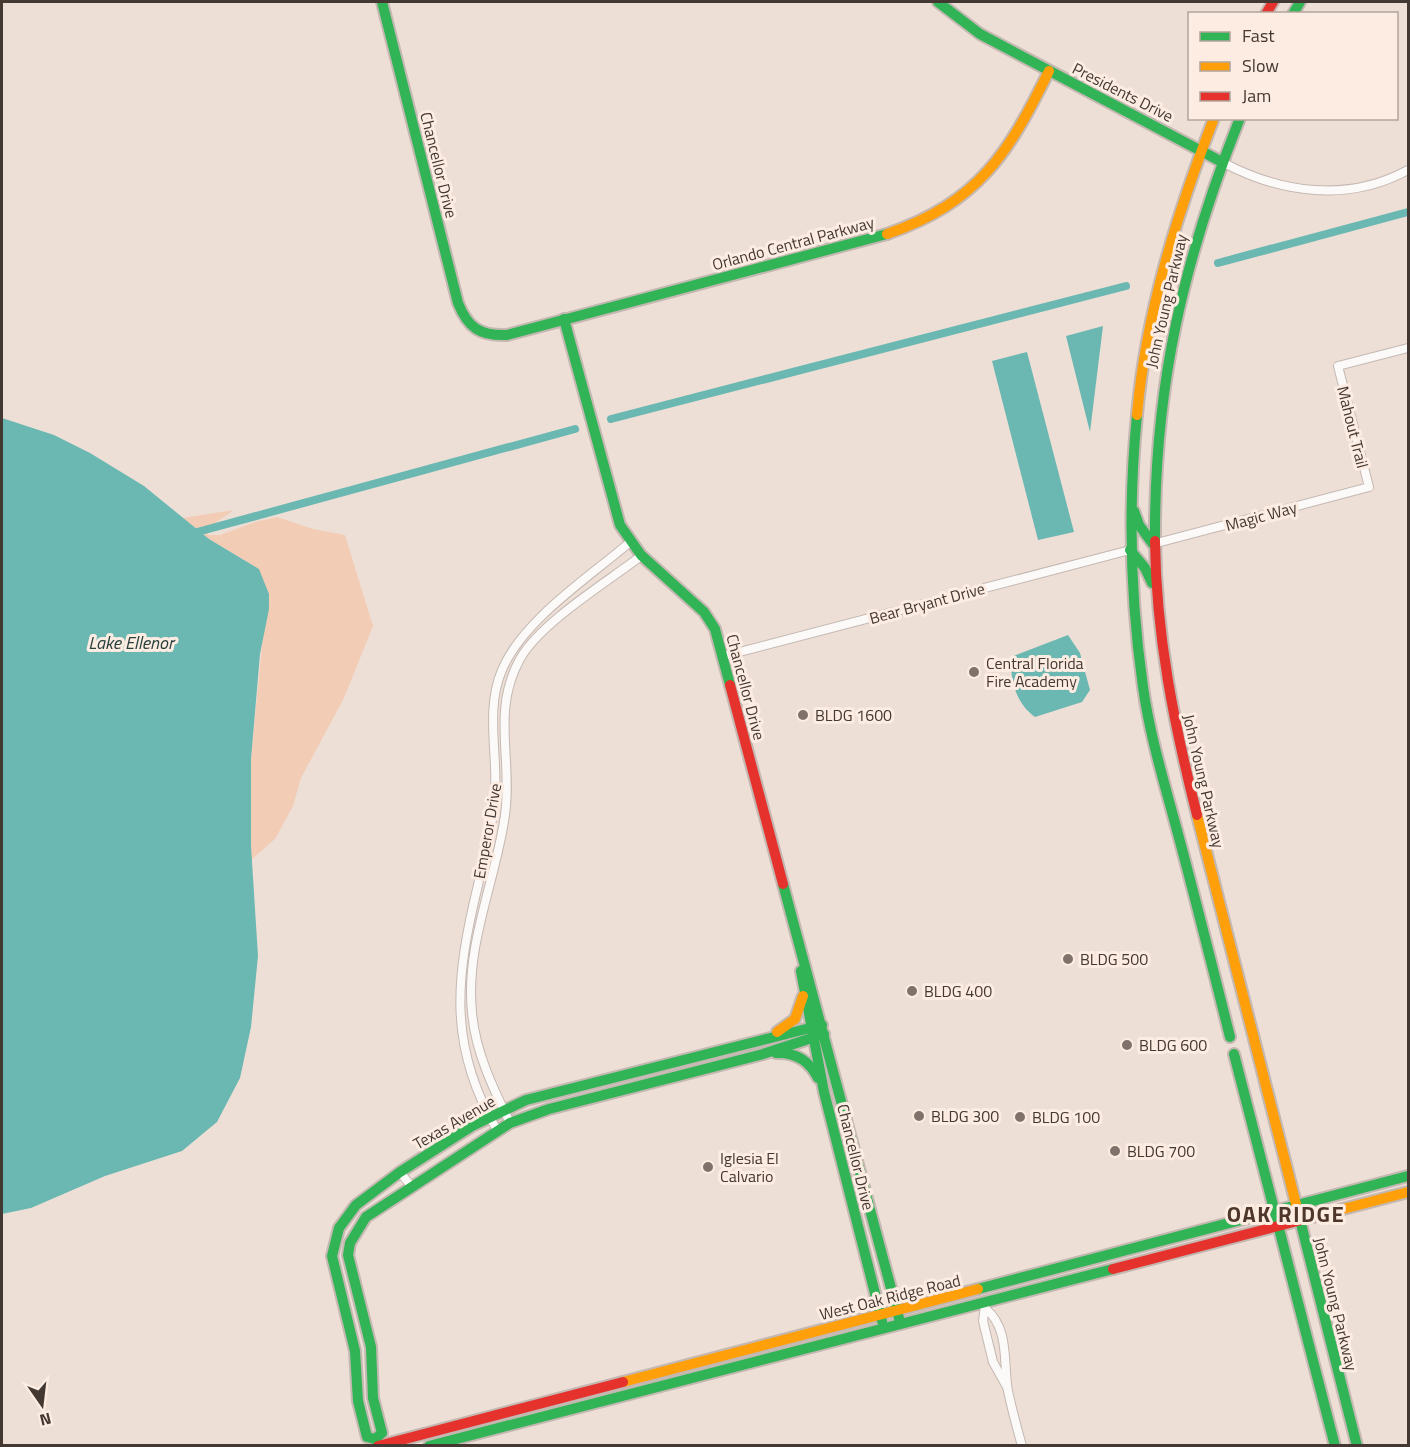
<svg xmlns="http://www.w3.org/2000/svg" width="1410" height="1447" viewBox="0 0 1410 1447" font-family="'Titillium Web',sans-serif">
<style>
.green{fill:#f2ccb5}
.water{fill:#6bb8b2}
.lines{fill:none;stroke-linecap:round;stroke-linejoin:round}
.canal{stroke:#6bb8b2;stroke-width:8}
.street-casing{stroke:#c4b8b2;stroke-width:10}
.fast-casing{stroke:#c4b8b2;stroke-width:14}
.slow-casing{stroke:#c4b8b2;stroke-width:14}
.jam-casing{stroke:#c4b8b2;stroke-width:14}
.street{stroke:#fcfaf9;stroke-width:8}
.fast{stroke:#30b455;stroke-width:10}
.slow{stroke:#ff9f0a;stroke-width:10}
.jam{stroke:#e5322d;stroke-width:10}
.poi-dot{fill:#80726b;stroke:#fdece2;stroke-width:2}
.labels{text-anchor:middle;stroke-width:6;stroke-linejoin:round;paint-order:stroke}
.street-label{font-size:16px;fill:#443832;stroke:#fdece2}
.poi-label{font-size:16px;fill:#443832;stroke:#fdece2;text-anchor:start}
.water-label{font-size:18px;font-style:italic;fill:#27403e;stroke:#fdece2}
.district-label{font-size:22px;font-weight:bold;letter-spacing:1.5px;fill:#4e372a;stroke:#fdece2}
</style>
<rect width="100%" height="100%" fill="#eedfd6"/>
<path class="green" d="M234 510 208 528V535H220L255 522 277 517 313 529 345 535 373 626 344 698 301 778 293 806 275 839 251 860V759L263 635 259 569 209 539 182 518Z"/>
<g class="water">
<path d="M1103 326 1090 432 1066 336Z"/>
<path d="M1027 352 1074 532 1038 540 992 361Z"/>
<path d="M2 418 54 435 90 453 144 486 209 539 259 569 269 594V609L260 654 251 759V846L258 956 251 1027 240 1078 217 1122 182 1151 105 1176 31 1208 2 1214Z"/>
<path d="M1068 635 1080 653 1090 690 1082 702 1035 717C1016 704 1010 680 1011 657Z"/>
</g>
<g class="lines">
<g class="canal">
<path d="M1218 263 1408 212"/>
<path d="M611 419 1126 286"/>
<path d="M190 534 575 429"/>
</g>
<g class="street-casing">
<g id="street">
<path d="M1222 162C1280 193 1348 203 1408 170"/>
<path d="M1153 544 1369 487 1338 366 1408 348"/>
<path d="M724 656 1130 550"/>
<path d="M510 1123C493 1088 475 1051 472 1012 465 945 496 880 505 815 513 760 491 711 520 659 540 623 607 582 641 556"/>
<path d="M497 1130C447 1045 456 976 478 885 484 856 493 826 495 796 498 755 485 709 502 670 523 620 588 578 629 543"/>
<path d="M400 1172 411 1186"/>
<path d="M985 1306 983 1321 993 1362 1007 1387"/>
<path d="M986 1309C1010 1329 1003 1364 1008 1391 1012 1410 1017 1428 1022 1446"/>
</g>
</g>
<g class="fast-casing">
<g id="fast">
<path d="M382 2 458 303C468 328 480 336 507 335L887 234"/>
<path d="M938 2 980 34 1222 162"/>
<path d="M1293 14 1300 2"/>
<path d="M564 319 620 525 641 555 704 612 715 629 730 685"/>
<path d="M1137 415C1128 506 1130 596 1143 687 1150 737 1165 785 1178 834 1196 901 1213 969 1230 1037"/>
<path d="M1134 511 1139 525 1153 544"/>
<path d="M1155 541C1154 386 1183 261 1240 118"/>
<path d="M1130 550 1145 568 1152 583"/>
<path d="M783 884 900 1322"/>
<path d="M801 971 824 1092 882 1321"/>
<path d="M776 1053C795 1052 809 1060 818 1078"/>
<path d="M1234 1054 1335 1446"/>
<path d="M1297 1208 1357 1446"/>
<path d="M978 1289 1408 1176"/>
<path d="M375 1439 367 1437 358 1401 355 1351 332 1256 339 1228 356 1205 400 1172 472 1126 526 1100 822 1025"/>
<path d="M375 1439 382 1433 373 1398 371 1347 348 1255 350 1243 366 1217 510 1123 549 1109 763 1054 824 1034"/>
<path d="M429 1446 1113 1269"/>
</g>
</g>
<g class="slow-casing">
<g id="slow">
<path d="M887 234C979 202 1008 154 1049 71"/>
<path d="M1137 415C1146 312 1177 214 1214 118"/>
<path d="M1197 815 1297 1208"/>
<path d="M777 1032 795 1019 803 996"/>
<path d="M1324 1214 1408 1192"/>
<path d="M623 1382 978 1289"/>
</g>
</g>
<g class="jam-casing">
<g id="jam">
<path d="M1266 14 1273 2"/>
<path d="M1155 541C1156 635 1174 724 1197 815"/>
<path d="M730 685 783 884"/>
<path d="M1113 1269 1324 1214"/>
<path d="M378 1446 623 1382"/>
</g>
</g>
<use href="#street" class="street"/>
<use href="#fast" class="fast"/>
<use href="#slow" class="slow"/>
<use href="#jam" class="jam"/>
</g>
<g class="poi-dot">
<circle cx="974" cy="672" r="6"/>
<circle cx="803" cy="715" r="6"/>
<circle cx="1068" cy="959" r="6"/>
<circle cx="912" cy="991" r="6"/>
<circle cx="1127" cy="1045" r="6"/>
<circle cx="919" cy="1116" r="6"/>
<circle cx="1020" cy="1117" r="6"/>
<circle cx="1115" cy="1151" r="6"/>
<circle cx="708" cy="1167" r="6"/>
</g>
<g class="labels">
<g class="street-label">
<text transform="translate(1123 92) rotate(27)" y="6">Presidents Drive</text>
<text transform="translate(439 165) rotate(76)" y="6">Chancellor Drive</text>
<text transform="translate(793 243) rotate(-15)" y="6">Orlando Central Parkway</text>
<text transform="translate(1166 301) rotate(-77)" y="6">John Young Parkway</text>
<text transform="translate(1353 427) rotate(76)" y="6">Mahout Trail</text>
<text transform="translate(1261 516) rotate(-15)" y="6">Magic Way</text>
<text transform="translate(927 603) rotate(-15)" y="6">Bear Bryant Drive</text>
<text transform="translate(746 687) rotate(75)" y="6">Chancellor Drive</text>
<text transform="translate(1204 781) rotate(77)" y="6">John Young Parkway</text>
<text transform="translate(487 831) rotate(-80)" y="6">Emperor Drive</text>
<text transform="translate(454 1122) rotate(-30)" y="6">Texas Avenue</text>
<text transform="translate(856 1157) rotate(76)" y="6">Chancellor Drive</text>
<text transform="translate(890 1297) rotate(-14)" y="6">West Oak Ridge Road</text>
<text transform="translate(1336 1304) rotate(76)" y="6">John Young Parkway</text>
</g>
<g class="poi-label">
<text x="986" y="669">Central Florida<tspan x="986" dy="18">Fire Academy</tspan></text>
<text x="815" y="721">BLDG 1600</text>
<text x="1080" y="965">BLDG 500</text>
<text x="924" y="997">BLDG 400</text>
<text x="1139" y="1051">BLDG 600</text>
<text x="931" y="1122">BLDG 300</text>
<text x="1032" y="1123">BLDG 100</text>
<text x="1127" y="1157">BLDG 700</text>
<text x="720" y="1164">Iglesia El<tspan x="720" dy="18">Calvario</tspan></text>
</g>
<g class="water-label">
<text x="131" y="649">Lake Ellenor</text>
</g>
<g class="district-label">
<text x="1286" y="1222">OAK RIDGE</text>
</g>
</g>
<rect width="1410" height="1447" fill="none" stroke="#443832" stroke-width="6"/>
<rect x="1188" y="12" width="210" height="108" fill="#fdece2" stroke="#b3a49c" stroke-width="1.5"/>
<rect x="1200" y="32" width="30" height="9" fill="#30b455" stroke="#b3a49c" stroke-width="1.5"/>
<text x="1242" y="42" font-size="18" fill="#443832">Fast</text>
<rect x="1200" y="62" width="30" height="9" fill="#ff9f0a" stroke="#b3a49c" stroke-width="1.5"/>
<text x="1242" y="72" font-size="18" fill="#443832">Slow</text>
<rect x="1200" y="92" width="30" height="9" fill="#e5322d" stroke="#b3a49c" stroke-width="1.5"/>
<text x="1242" y="102" font-size="18" fill="#443832">Jam</text>
<g transform="translate(42 1405) rotate(166)" stroke="#fdece2" stroke-width="4.5" paint-order="stroke">
<path d="M0-4.5L10 22L0 15L-10 22Z" fill="#443832"/>
<text y="-9" font-size="16" font-weight="bold" text-anchor="middle" fill="#443832">N</text>
</g>
</svg>
